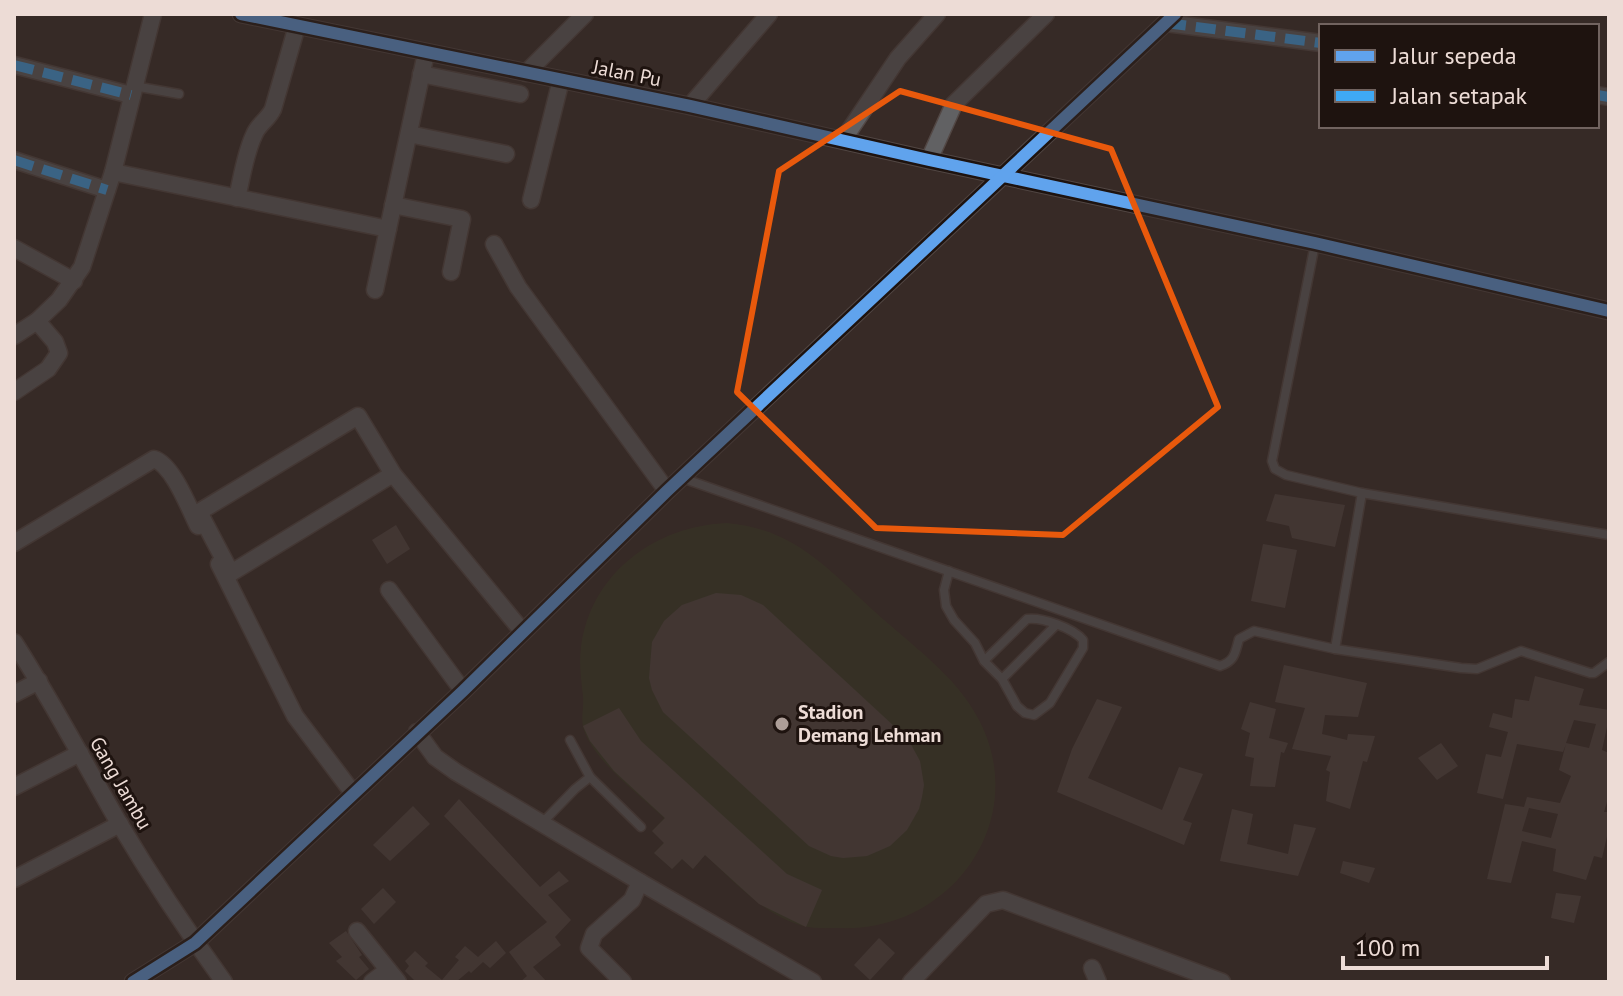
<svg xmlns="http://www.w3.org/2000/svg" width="1623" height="996" viewBox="0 0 1623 996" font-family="'PT Sans',sans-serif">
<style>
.green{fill:#373925}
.building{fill:#504642;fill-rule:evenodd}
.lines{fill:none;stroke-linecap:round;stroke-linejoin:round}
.service-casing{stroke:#524744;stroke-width:11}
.minor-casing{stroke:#524744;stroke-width:19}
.service{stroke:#616163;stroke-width:8}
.minor{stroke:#616163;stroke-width:16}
.quiet{stroke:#3fa9f5;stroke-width:10;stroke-dasharray:20 10;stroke-linecap:butt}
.cycleway-casing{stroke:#1e130f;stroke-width:17}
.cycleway{stroke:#60a3ed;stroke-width:12}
.marked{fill:none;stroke:#e8590c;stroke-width:6;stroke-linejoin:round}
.poi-dot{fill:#ad9e98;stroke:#1e130f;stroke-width:3}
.labels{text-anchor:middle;stroke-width:6;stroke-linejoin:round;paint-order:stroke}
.street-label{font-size:20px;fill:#eddcd6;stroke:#1e130f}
.poi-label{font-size:20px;font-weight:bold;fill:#eddcd6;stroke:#1e130f;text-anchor:start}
</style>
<rect width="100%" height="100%" fill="#372a26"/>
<path class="green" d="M727 523C794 529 827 568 874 611 910 644 957 676 979 720 1032 822 949 933 839 928 828 928 814 929 803 926 763 915 735 882 705 855L693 869 682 859 672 869 654 853 664 842 652 831 664 818C640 795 592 760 583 727 581 717 584 706 583 696 581 679 579 664 581 647 591 573 655 526 727 523Z"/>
<g class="building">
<path d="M1275 494 1345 505 1335 547 1292 538 1289 526 1266 521Z"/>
<path d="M396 525 410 549 387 564 372 540Z"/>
<path d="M1263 544 1297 550 1285 608 1251 601Z"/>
<path d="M716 593 741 595 763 605 908 739 920 761 924 785 922 797 919 809 907 830 890 846 867 856 843 858 831 856 809 846 663 712 652 690 649 678 652 642 664 621 682 605Z"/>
<path d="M1284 665 1367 683 1358 717 1325 715 1322 734 1347 740 1348 734 1375 736 1367 762 1363 761 1350 809 1326 801 1330 772 1326 770 1331 756 1292 749 1305 708 1275 702Z"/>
<path d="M1535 676 1584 689 1579 705 1609 710V727H1607L1602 750 1609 753V795L1604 812H1609V828L1602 858 1594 856 1586 880 1553 871 1556 849 1522 841 1511 883 1487 879 1505 804 1524 807 1527 797 1560 803 1571 776 1559 770 1566 744 1563 752 1517 744 1503 799 1477 793 1486 754 1501 757 1508 732 1489 727 1493 713 1512 718 1515 699 1529 701ZM1574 720 1596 724 1589 748 1566 743ZM1529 808 1558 814 1551 838 1522 831Z"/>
<path d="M1097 699 1122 707 1088 778 1162 810 1179 767 1203 774 1183 820 1192 823 1184 845 1057 792 1072 749Z"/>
<path d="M1250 702 1276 709 1269 738 1288 743 1284 753 1281 752 1275 787 1250 786 1254 758 1245 756 1250 733 1241 729Z"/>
<path d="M619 708 641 741 787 874 822 890 806 927 759 904 705 855 693 869 682 859 672 869 654 853 664 843 652 831 665 818 614 771 590 741 583 726Z"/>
<path d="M1441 743 1458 766 1437 780 1418 758Z"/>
<path d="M459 799 540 887 559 871 569 881 548 895 571 920 555 937 561 945 533 967 547 982H520L527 976 509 952 547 922 444 816Z"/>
<path d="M413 806 430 824 390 861 373 845Z"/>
<path d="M1232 809 1253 814 1247 844 1288 854 1294 824 1316 828 1298 876 1220 861Z"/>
<path d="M1343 861 1375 868 1369 883 1340 873Z"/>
<path d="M383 888 396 902 374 924 361 909Z"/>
<path d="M1556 893 1581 896 1574 923 1551 918Z"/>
<path d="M346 931 362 955 359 957 369 969 356 980 336 961 342 957 329 943Z"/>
<path d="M879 938 895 953 870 980 854 965Z"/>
<path d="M496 941 506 953 490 968 483 962 471 973 469 971 456 982H416L405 971 409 966 405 961 415 951 428 963 425 966 442 980 459 960 455 957 465 946 478 957Z"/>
</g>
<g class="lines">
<g class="service-casing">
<g id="service">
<path d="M134 86 179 94"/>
<path d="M1315 244 1272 461 1275 469 1286 475 1362 493 1609 535"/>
<path d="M682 478 1220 666C1235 661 1235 653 1239 639L1254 631 1335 649 1461 668 1477 669 1521 651 1590 673H1594L1609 662"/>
<path d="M949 571 944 590 946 606 954 620 975 643 984 661 1002 679 1017 706 1025 713 1034 715 1050 703 1083 648V640C1073 628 1042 617 1027 619L984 661"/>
<path d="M1335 649 1362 493"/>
<path d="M1002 679 1055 626"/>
<path d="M570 740 590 777 641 827"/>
<path d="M542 823 575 789 590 777"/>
</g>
</g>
<g class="minor-casing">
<g id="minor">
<path d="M241 14 690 106 929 160 1315 243 1609 311"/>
<path d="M1166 23 1321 43"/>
<path d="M14 65 131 95"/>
<path d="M526 73 585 14"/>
<path d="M421 74 520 94"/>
<path d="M1597 95 1609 97"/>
<path d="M690 106 769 14"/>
<path d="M409 134 506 154"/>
<path d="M843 140 898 58 937 14"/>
<path d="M14 160 107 190"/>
<path d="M929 160 954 104 1046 14"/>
<path d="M113 172 388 229 426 53"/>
<path d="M237 198C242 177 245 154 254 135 258 124 268 120 273 109L297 26"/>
<path d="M531 200 561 80"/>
<path d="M393 205 462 219 451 272"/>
<path d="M494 244 518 287 667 491"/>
<path d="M14 248 74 281"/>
<path d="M375 290 388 229"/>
<path d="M14 336 37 321 59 300 82 267 113 172 153 14"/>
<path d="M14 392 48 369 59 353 55 342 37 321"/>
<path d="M393 474 231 573 199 512 358 416 393 474 523 632"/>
<path d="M14 543 154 459C173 465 189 508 198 526"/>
<path d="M219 564 295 716 353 793"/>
<path d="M389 590 463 691"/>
<path d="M14 642C52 701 84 762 119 823 151 877 187 931 224 982"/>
<path d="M14 694 39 681"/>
<path d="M417 732 435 757 456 772 640 882 813 982"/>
<path d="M14 787 80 753"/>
<path d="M14 879 120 824"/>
<path d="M357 931 398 982"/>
<path d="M1092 968 1098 982"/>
<path d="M133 982 195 943 463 691 667 491 1175 14"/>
<path d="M372 982 388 970"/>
<path d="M623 982 589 948 594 934 632 900 640 882"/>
<path d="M911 982 986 904 1003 900 1222 982"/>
</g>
</g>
<use href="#service" class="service"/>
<use href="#minor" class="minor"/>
<g class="quiet">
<path d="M1166 23 1321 43"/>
<path d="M14 65 131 95"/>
<path d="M1597 95 1609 97"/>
<path d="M14 160 107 190"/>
</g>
<g class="cycleway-casing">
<g id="cycleway">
<path d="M241 14 690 106 929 160 1315 243 1609 311"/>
<path d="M133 982 195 943 463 691 667 491 1175 14"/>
</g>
</g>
<use href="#cycleway" class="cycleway"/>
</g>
<path d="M0 0H1623V996H0ZM900 91 1111 149 1218 407 1063 535 876 528 737 392 779 171Z" fill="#372a26" fill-opacity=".55" fill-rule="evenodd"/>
<path class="marked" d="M900 91 1111 149 1218 407 1063 535 876 528 737 392 779 171Z"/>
<circle class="poi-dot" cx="782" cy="724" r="8"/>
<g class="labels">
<g class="street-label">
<text transform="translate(627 73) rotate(11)" y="7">Jalan Pu</text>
<text transform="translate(121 783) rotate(60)" y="7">Gang Jambu</text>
</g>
<g class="poi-label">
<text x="798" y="719">Stadion<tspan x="798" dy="23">Demang Lehman</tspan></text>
</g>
</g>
<rect width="1623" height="996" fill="none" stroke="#eddcd6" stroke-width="32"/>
<rect x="1319" y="24" width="280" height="104" fill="#1e130f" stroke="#71635f" stroke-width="2"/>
<rect x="1335" y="50" width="40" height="12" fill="#60a3ed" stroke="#71635f" stroke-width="2"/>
<text x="1391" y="64" font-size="24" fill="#eddcd6">Jalur sepeda</text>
<rect x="1335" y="90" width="40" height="12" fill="#3fa9f5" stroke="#71635f" stroke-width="2"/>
<text x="1391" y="104" font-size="24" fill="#eddcd6">Jalan setapak</text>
<path d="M1343 956v12h204v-12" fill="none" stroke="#eddcd6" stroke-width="4"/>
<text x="1355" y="956" font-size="24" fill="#eddcd6" stroke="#1e130f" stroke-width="6" paint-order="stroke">100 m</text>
</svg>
